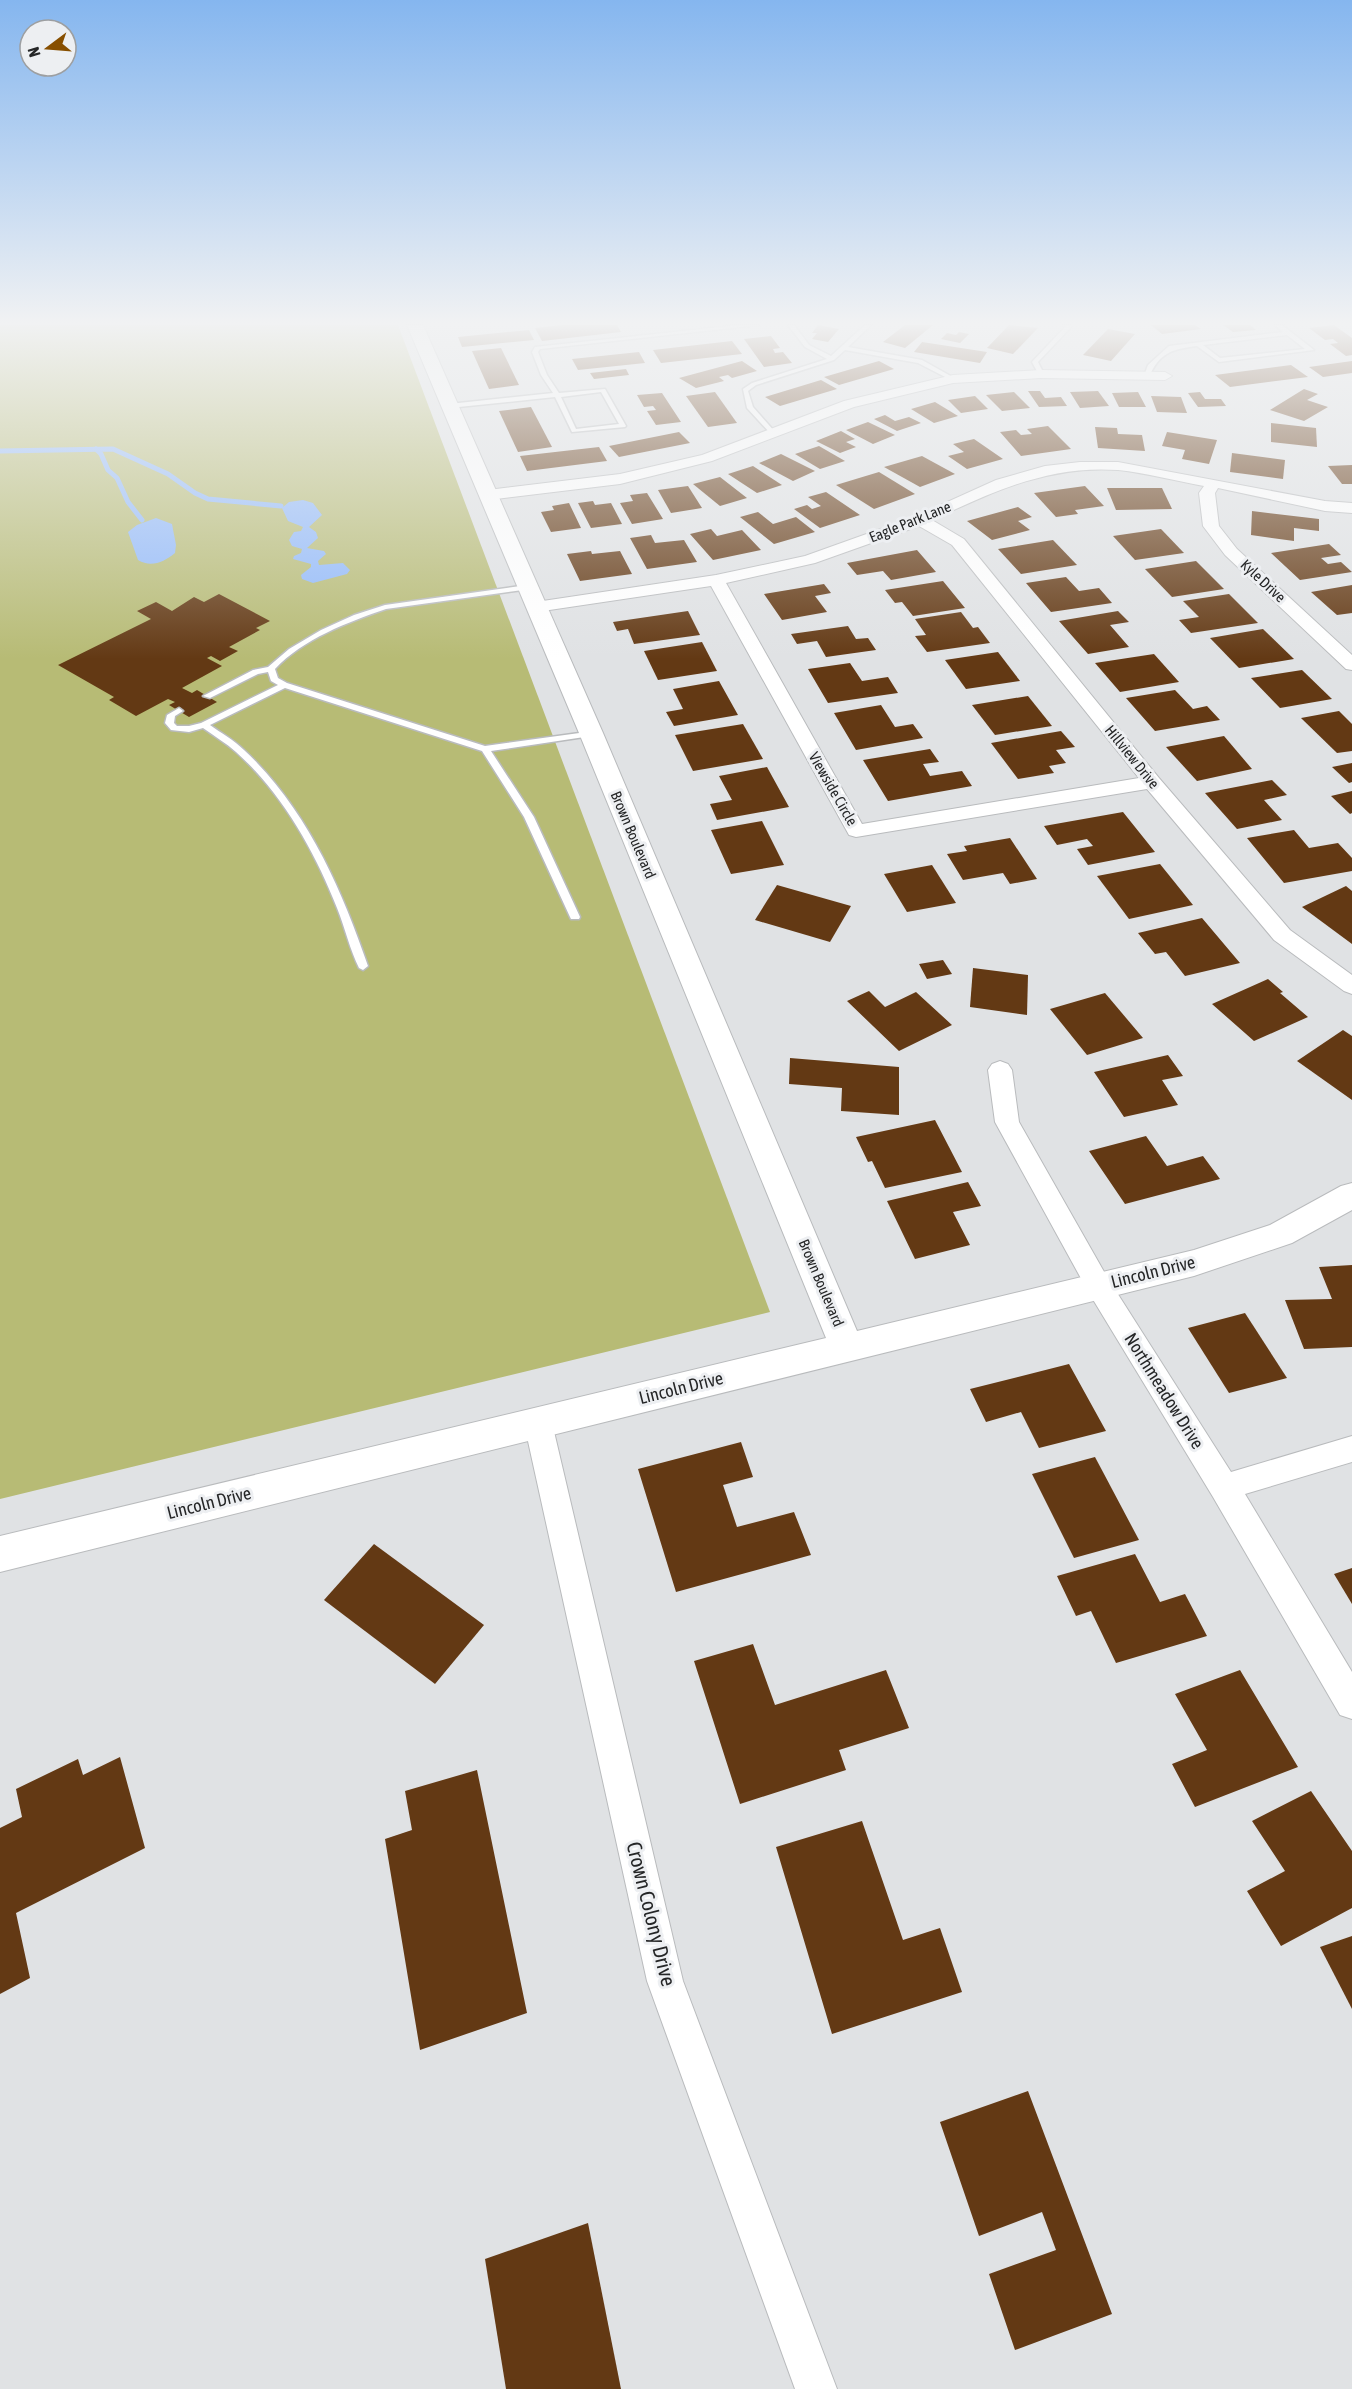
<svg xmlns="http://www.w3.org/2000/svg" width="1352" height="2389" viewBox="0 0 1352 2389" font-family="'Asap Condensed',sans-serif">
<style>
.green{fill:#b7bb75}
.water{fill:#91b9fa}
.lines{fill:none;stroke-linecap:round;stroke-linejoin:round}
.stream{stroke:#91b9fa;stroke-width:5}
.building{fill:#633914}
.service-casing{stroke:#b9bbbd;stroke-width:3}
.minor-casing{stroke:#b9bbbd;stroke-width:2}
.tertiary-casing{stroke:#b9bbbd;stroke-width:2}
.service{fill:#fff;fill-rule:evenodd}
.minor{fill:#fff;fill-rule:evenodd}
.tertiary{fill:#fff;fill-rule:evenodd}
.labels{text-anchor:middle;stroke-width:6;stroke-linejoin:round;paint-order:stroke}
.far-street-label{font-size:15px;fill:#252627;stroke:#edeff2}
.street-label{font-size:18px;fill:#252627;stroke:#edeff2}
.near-street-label{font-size:21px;fill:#252627;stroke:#edeff2}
</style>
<rect width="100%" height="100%" fill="#e0e2e4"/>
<path class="green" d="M0 325H398L770 1312 0 1499Z"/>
<g class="water">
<path d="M303 500 313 503 322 515 309 527 316 532 318 538 307 548 324 551 326 554 318 561 319 565 343 563 350 570 347 574 313 583 302 579 301 575 311 567V564L293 559 294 556 301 553 302 549 292 546 289 540 294 532 301 531 303 527 288 521 282 508 289 502Z"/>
<path d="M156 518 172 524 176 545 175 553C164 562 151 568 138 560L128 532 137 525Z"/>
</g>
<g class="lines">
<g class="stream">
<path d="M96 449 101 454 108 470 117 478 128 502 142 520"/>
<path d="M0 451 113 449 168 474 195 493 208 499 281 506"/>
</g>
</g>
<g class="building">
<path d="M562 325H617L621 332 542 341 535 328Z"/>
<path d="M818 325 839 329 828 342 812 339 817 333H812Z"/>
<path d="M905 325H933L905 348 883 342Z"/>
<path d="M1009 325 1038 328 1013 354 987 348Z"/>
<path d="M1151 325H1195L1201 329 1162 334Z"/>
<path d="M1223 325H1250L1256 330 1233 332Z"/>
<path d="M1334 325 1352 338V355L1346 356 1330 344 1338 343 1333 339 1325 340 1309 328Z"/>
<path d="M1108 329 1135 334 1111 361 1083 355Z"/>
<path d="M529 330 534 340 462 347 458 337Z"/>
<path d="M959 332 969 334 960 343 941 339 947 333 956 335Z"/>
<path d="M771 336 780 348 773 349 775 353 783 352 792 363 764 367 744 339Z"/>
<path d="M732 341 742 354 661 363 653 350Z"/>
<path d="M922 342 987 352 980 363 914 352Z"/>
<path d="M501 348 519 385 489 389 472 351Z"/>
<path d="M639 352 645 363 578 370 572 359Z"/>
<path d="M742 361 757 371 732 378 728 375 719 377 724 381 696 388 679 378Z"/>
<path d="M879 361 894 369 839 385 824 377Z"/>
<path d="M1352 361V373L1323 377 1309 367Z"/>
<path d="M1291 365 1308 377 1230 387 1215 375Z"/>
<path d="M626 369 629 375 594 379 590 373Z"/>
<path d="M821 380 837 389 780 406 765 397Z"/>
<path d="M1304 389 1318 394 1307 400 1328 407 1304 421 1270 410Z"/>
<path d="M1028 391H1040L1045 398 1061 397 1067 406 1039 407Z"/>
<path d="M1098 391 1109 406 1080 408 1070 392Z"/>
<path d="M715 392 737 423 708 427 686 396Z"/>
<path d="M1014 392 1030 408 1002 411 986 395Z"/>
<path d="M1138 392 1146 407H1119L1112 393Z"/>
<path d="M1200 392 1205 399H1221L1226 406 1198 407 1188 393Z"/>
<path d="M662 393 681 422 656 425 647 411 656 410 653 406 644 407 637 395Z"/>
<path d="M975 396 988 409 961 413 948 400Z"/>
<path d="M1151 396 1181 397 1187 413 1157 412Z"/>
<path d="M935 402 958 416 934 423 911 409Z"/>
<path d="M531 407 552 447 518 452 499 411Z"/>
<path d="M885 415 895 421 909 417 921 423 897 431 874 419Z"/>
<path d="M868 422 895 435 873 444 846 430Z"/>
<path d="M1271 423 1316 428 1317 447 1271 442Z"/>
<path d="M1048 426 1071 449 1021 456 1000 432 1016 430 1021 435 1032 434 1027 429Z"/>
<path d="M1095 427 1117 428 1118 434 1142 435 1145 451 1098 448Z"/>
<path d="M841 431 855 439 846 442 856 447 840 453 816 441Z"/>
<path d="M679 432 690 443 619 457 609 446Z"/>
<path d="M1167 432 1217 440 1209 464 1182 459 1185 450 1162 446Z"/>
<path d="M974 439 1003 459 967 469 948 456 964 452 953 444Z"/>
<path d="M819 446 845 461 820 469 795 454Z"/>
<path d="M599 447 607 461 527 471 520 456Z"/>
<path d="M1232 453 1285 460 1283 479 1230 472Z"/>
<path d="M781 454 815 471 793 481 759 463Z"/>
<path d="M922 456 955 474 920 487 884 467Z"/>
<path d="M1352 465V484H1342L1328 466Z"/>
<path d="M753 466 782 485 757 493 728 474Z"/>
<path d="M879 472 915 494 874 509 836 485Z"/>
<path d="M720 477 747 498 720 506 693 484Z"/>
<path d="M688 486 702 508 671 513 658 490Z"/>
<path d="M1085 486 1104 506 1075 510 1078 514 1056 517 1034 493Z"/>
<path d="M1107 488H1162L1172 509 1116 510Z"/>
<path d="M826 492 860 515 820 528 794 509 807 505 812 509 821 506 808 497Z"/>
<path d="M647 493 663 519 632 524 620 503 633 501 630 495Z"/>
<path d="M593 501 595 505 611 503 622 524 591 528 578 503Z"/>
<path d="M569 503 581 528 551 532 541 512 554 510 552 506Z"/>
<path d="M1018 507 1032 517 1018 521 1030 530 992 540 967 521Z"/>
<path d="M1252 511 1319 519V531L1294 528V541L1251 535Z"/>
<path d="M758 512 773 524 796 517 815 532 774 544 740 517Z"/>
<path d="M711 529 717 536 742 530 761 550 713 560 690 534Z"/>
<path d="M1161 529 1184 553 1135 560 1113 536Z"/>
<path d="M651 535 655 543 684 540 697 562 647 569 630 538Z"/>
<path d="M1053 540 1077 565 1021 574 998 549Z"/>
<path d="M1329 544 1341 555 1321 558 1328 564 1341 562 1352 572 1300 580 1271 553Z"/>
<path d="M917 550 936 572 891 580 883 571 857 575 847 563Z"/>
<path d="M591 551 592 554 620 551 632 574 580 581 567 554Z"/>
<path d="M1196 561 1224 589 1172 597 1145 569Z"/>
<path d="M1066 577 1079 591 1099 588 1112 603 1051 612 1026 583Z"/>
<path d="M943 581 965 608 913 616 902 602 895 603 885 590Z"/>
<path d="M824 584 831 593 815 596 827 612 782 620 764 594Z"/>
<path d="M1352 585V613L1337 615 1311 592Z"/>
<path d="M219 594 270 621 256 628 260 630 229 647 238 651 220 661 211 656 207 658 222 666 182 688 192 693 197 690 217 702 189 717 169 705 175 702 168 699 136 716 109 700 114 697 58 665 151 619 137 611 156 602 172 611 194 597 204 602Z"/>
<path d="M1229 594 1258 623 1191 633 1179 620 1199 617 1183 601Z"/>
<path d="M688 611 700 635 634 644 628 629 617 631 613 622Z"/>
<path d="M1118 611 1129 622 1110 625 1129 647 1088 654 1059 621Z"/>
<path d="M961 612 973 628 978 627 990 643 927 652 915 636 926 635 915 619Z"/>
<path d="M848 626 856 639 868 638 876 650 826 657 817 641 797 644 791 634Z"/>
<path d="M1263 629 1294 659 1239 668 1210 638Z"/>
<path d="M702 642 717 671 658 680 644 651Z"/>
<path d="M998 652 1020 681 966 689 945 660Z"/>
<path d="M1154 654 1179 682 1120 692 1095 663Z"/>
<path d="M850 663 862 681 888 677 898 693 828 703 808 669Z"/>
<path d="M1302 670 1332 699 1280 708 1251 678Z"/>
<path d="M719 681 738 715 674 726 666 712 683 709 673 689Z"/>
<path d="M1175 690 1193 709 1207 706 1220 720 1155 731 1126 698Z"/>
<path d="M1028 696 1052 726 995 735 972 705Z"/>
<path d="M881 705 895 727 913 724 923 738 856 750 834 713Z"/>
<path d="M1339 711 1352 724V751L1337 753 1301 718Z"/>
<path d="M743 724 763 759 693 771 675 735Z"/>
<path d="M1061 731 1075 747 1056 750 1066 763 1049 766 1054 773 1018 779 991 743Z"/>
<path d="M1224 736 1252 769 1197 781 1166 747Z"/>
<path d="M930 749 939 762 923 764 930 776 962 771 972 786 888 801 863 760Z"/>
<path d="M1352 763V782L1349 783 1332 767Z"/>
<path d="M767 767 789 807 717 820 710 804 732 800 719 776Z"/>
<path d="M1272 780 1287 795 1264 800 1282 820 1237 829 1205 793Z"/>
<path d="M1352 791V813L1350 814 1331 796Z"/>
<path d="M1123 812 1155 852 1088 865 1077 849 1093 846 1087 839 1057 845 1044 826Z"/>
<path d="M762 821 784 865 731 874 711 830Z"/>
<path d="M1294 830 1309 848 1338 843 1352 858V871L1284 883 1247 838Z"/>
<path d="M1010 838 1037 879 1010 884 1003 873 963 880 947 854 967 851 964 846Z"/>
<path d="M1160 864 1193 905 1129 919 1097 876Z"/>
<path d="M932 865 956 903 907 912 884 874Z"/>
<path d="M777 885 851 906 830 942 755 920Z"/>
<path d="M1346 886 1352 891V944L1302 907Z"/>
<path d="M1202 918 1240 963 1185 976 1166 952 1155 954 1138 933Z"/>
<path d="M943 960 952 974 927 979 919 964Z"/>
<path d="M973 968 1028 975 1027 1015 970 1007Z"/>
<path d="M1268 979 1283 992 1280 993 1308 1017 1254 1041 1212 1004Z"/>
<path d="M869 991 885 1007 916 992 952 1025 899 1051 847 1001Z"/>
<path d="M1105 993 1143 1038 1087 1055 1050 1009Z"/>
<path d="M1343 1030 1352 1036V1100L1297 1061Z"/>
<path d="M1168 1055 1183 1076 1162 1080 1178 1105 1124 1117 1094 1072Z"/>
<path d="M790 1058 899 1067V1115L841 1111 842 1088 789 1084Z"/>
<path d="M935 1120 962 1172 885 1188 872 1161 868 1162 856 1137Z"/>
<path d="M1146 1136 1167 1166 1203 1156 1220 1179 1125 1204 1089 1151Z"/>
<path d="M968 1182 981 1206 953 1212 970 1245 915 1259 887 1201Z"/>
<path d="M1352 1265V1347L1304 1349 1285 1300 1332 1299 1319 1267Z"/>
<path d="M1245 1313 1287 1378 1229 1393 1188 1328Z"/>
<path d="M1069 1364 1106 1431 1039 1448 1021 1412 986 1422 970 1389Z"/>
<path d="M741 1442 753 1477 723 1485 737 1527 794 1512 811 1555 676 1592 638 1469Z"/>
<path d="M1095 1457 1139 1540 1074 1558 1032 1474Z"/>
<path d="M374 1544 484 1625 435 1684 324 1600Z"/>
<path d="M1135 1554 1160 1602 1185 1594 1207 1636 1116 1663 1091 1611 1076 1616 1057 1576Z"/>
<path d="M1352 1568V1604L1334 1574Z"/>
<path d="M753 1644 775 1705 886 1670 909 1728 839 1750 846 1770 740 1804 694 1661Z"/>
<path d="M1240 1670 1298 1767 1195 1807 1172 1764 1207 1750 1175 1694Z"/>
<path d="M120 1757 145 1848 16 1913 30 1978 0 1994V1828L22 1817 16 1789 78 1759 83 1775Z"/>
<path d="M477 1770 527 2013 420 2050 385 1839 412 1830 405 1791Z"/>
<path d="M1311 1791 1352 1851V1908L1281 1946 1247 1891 1285 1871 1252 1821Z"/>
<path d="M862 1821 903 1940 940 1928 962 1992 832 2034 776 1847Z"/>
<path d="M1352 1936V2009L1320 1947Z"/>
<path d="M1028 2091 1112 2314 1015 2350 989 2274 1056 2250 1042 2212 979 2236 940 2122Z"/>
<path d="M588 2223 621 2389H506L485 2259Z"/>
</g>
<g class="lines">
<g class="service-casing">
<g id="service">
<path d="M739 325H759L540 349 538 352 547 375 559 393 605 389 626 426 625 427 572 432 555 397 449 408 446 406 449 404 553 393 541 375 532 352 535 347ZM601 392 619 424 576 429 561 397Z"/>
<path d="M788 325H794L809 345 831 356 865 325H871L848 347 922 360 956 379 951 380 918 363 845 350 834 360 756 385 748 391 753 407 776 433 771 434 747 408 743 389 752 383 827 359 805 347Z"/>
<path d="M1063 325H1069L1071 327 1038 362 1044 374 1039 375 1032 362 1065 327Z"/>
<path d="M1275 325H1282L1314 350 1219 362 1197 346C1172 349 1159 353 1149 377L1144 376 1148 365 1169 346 1283 332ZM1287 335 1305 349 1220 358 1203 345Z"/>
<path d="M527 585H530V589L386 609C348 622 303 639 275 669L278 678 287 683 485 746 594 731 595 733 591 736 491 751 534 817 580 917 579 919H571L570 917 524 817 482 751 285 688 210 725C221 733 234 740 244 750 306 808 341 887 368 966L363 970 359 968C350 950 345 928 337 908 315 852 282 793 236 752 226 743 214 736 203 728L189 732 171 730 165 723 167 715 179 708 183 711 175 716 174 723 177 726H189L201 723 278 685 271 681 268 672 258 674 210 698 203 696 253 670 268 667 289 649 321 630 354 615 385 605Z"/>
</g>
</g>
<g class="minor-casing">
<g id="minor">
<path d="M1041 370 1165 372 1172 376 1165 380 1041 378 953 383 854 407 712 461 620 484 488 500 480 495 488 490 620 474 702 455 844 401 953 375Z"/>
<path d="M1080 462H1118L1325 501 1352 503V513L1325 511 1218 488 1215 493 1219 526 1237 549 1352 655V670L1346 669 1225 555 1203 526 1199 493 1204 486C1176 481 1146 473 1118 470 1048 465 993 492 932 520L964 539 1159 778 1290 930 1352 975V994L1344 991 1274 940 1147 789 856 837 849 835 711 586 536 612 530 611 527 607 530 603 536 602 716 575 805 556 914 517 996 480 1045 466ZM919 526 952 545 1139 778 862 824 726 583 815 563Z"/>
<path d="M1000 1061 1008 1064 1012 1070 1019 1122 1107 1277 1231 1472 1352 1436V1462L1245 1494 1352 1672V1719L1340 1715 1213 1497 1089 1293 995 1122 988 1070 992 1064Z"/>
<path d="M538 1410 548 1414 552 1423 683 1981 837 2389H795L647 1981 524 1423 528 1414Z"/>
</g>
</g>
<g class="tertiary-casing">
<path id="tertiary" d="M407 325H423L603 733 857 1331 1194 1250 1270 1225 1341 1186 1352 1183V1210L1292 1243 1194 1276 0 1572V1536L826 1338 579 733Z"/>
</g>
<use href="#service" class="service"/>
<use href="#minor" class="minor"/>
<use href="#tertiary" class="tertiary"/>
</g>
<linearGradient id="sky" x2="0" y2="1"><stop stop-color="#85b6ef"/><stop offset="0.49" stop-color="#f1f2f3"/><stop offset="1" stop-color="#f1f2f3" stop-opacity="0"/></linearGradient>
<rect width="1352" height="659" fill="url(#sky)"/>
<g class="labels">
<g class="far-street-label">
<text transform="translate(910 522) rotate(-22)" y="5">Eagle Park Lane</text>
<text transform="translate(1263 581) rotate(43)" y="5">Kyle Drive</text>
<text transform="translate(1132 757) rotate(51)" y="5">Hillview Drive</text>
<text transform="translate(833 789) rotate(60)" y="5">Viewside Circle</text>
<text transform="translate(633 835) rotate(67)" y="5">Brown Boulevard</text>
<text transform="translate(821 1283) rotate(67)" y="5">Brown Boulevard</text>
</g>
<g class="street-label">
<text transform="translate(1153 1272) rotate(-14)" y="6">Lincoln Drive</text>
<text transform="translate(681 1388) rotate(-14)" y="6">Lincoln Drive</text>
<text transform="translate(1164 1391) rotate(58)" y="6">Northmeadow Drive</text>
<text transform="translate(209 1503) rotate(-14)" y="6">Lincoln Drive</text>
</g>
<g class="near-street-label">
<text transform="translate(651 1914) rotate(76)" y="7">Crown Colony Drive</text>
</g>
</g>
<g transform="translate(48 48) rotate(254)"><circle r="28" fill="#edeff2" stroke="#9d9fa1" stroke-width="1.5"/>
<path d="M0-4.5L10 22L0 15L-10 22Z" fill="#874f00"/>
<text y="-9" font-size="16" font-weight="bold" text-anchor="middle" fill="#252627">N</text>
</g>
</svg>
